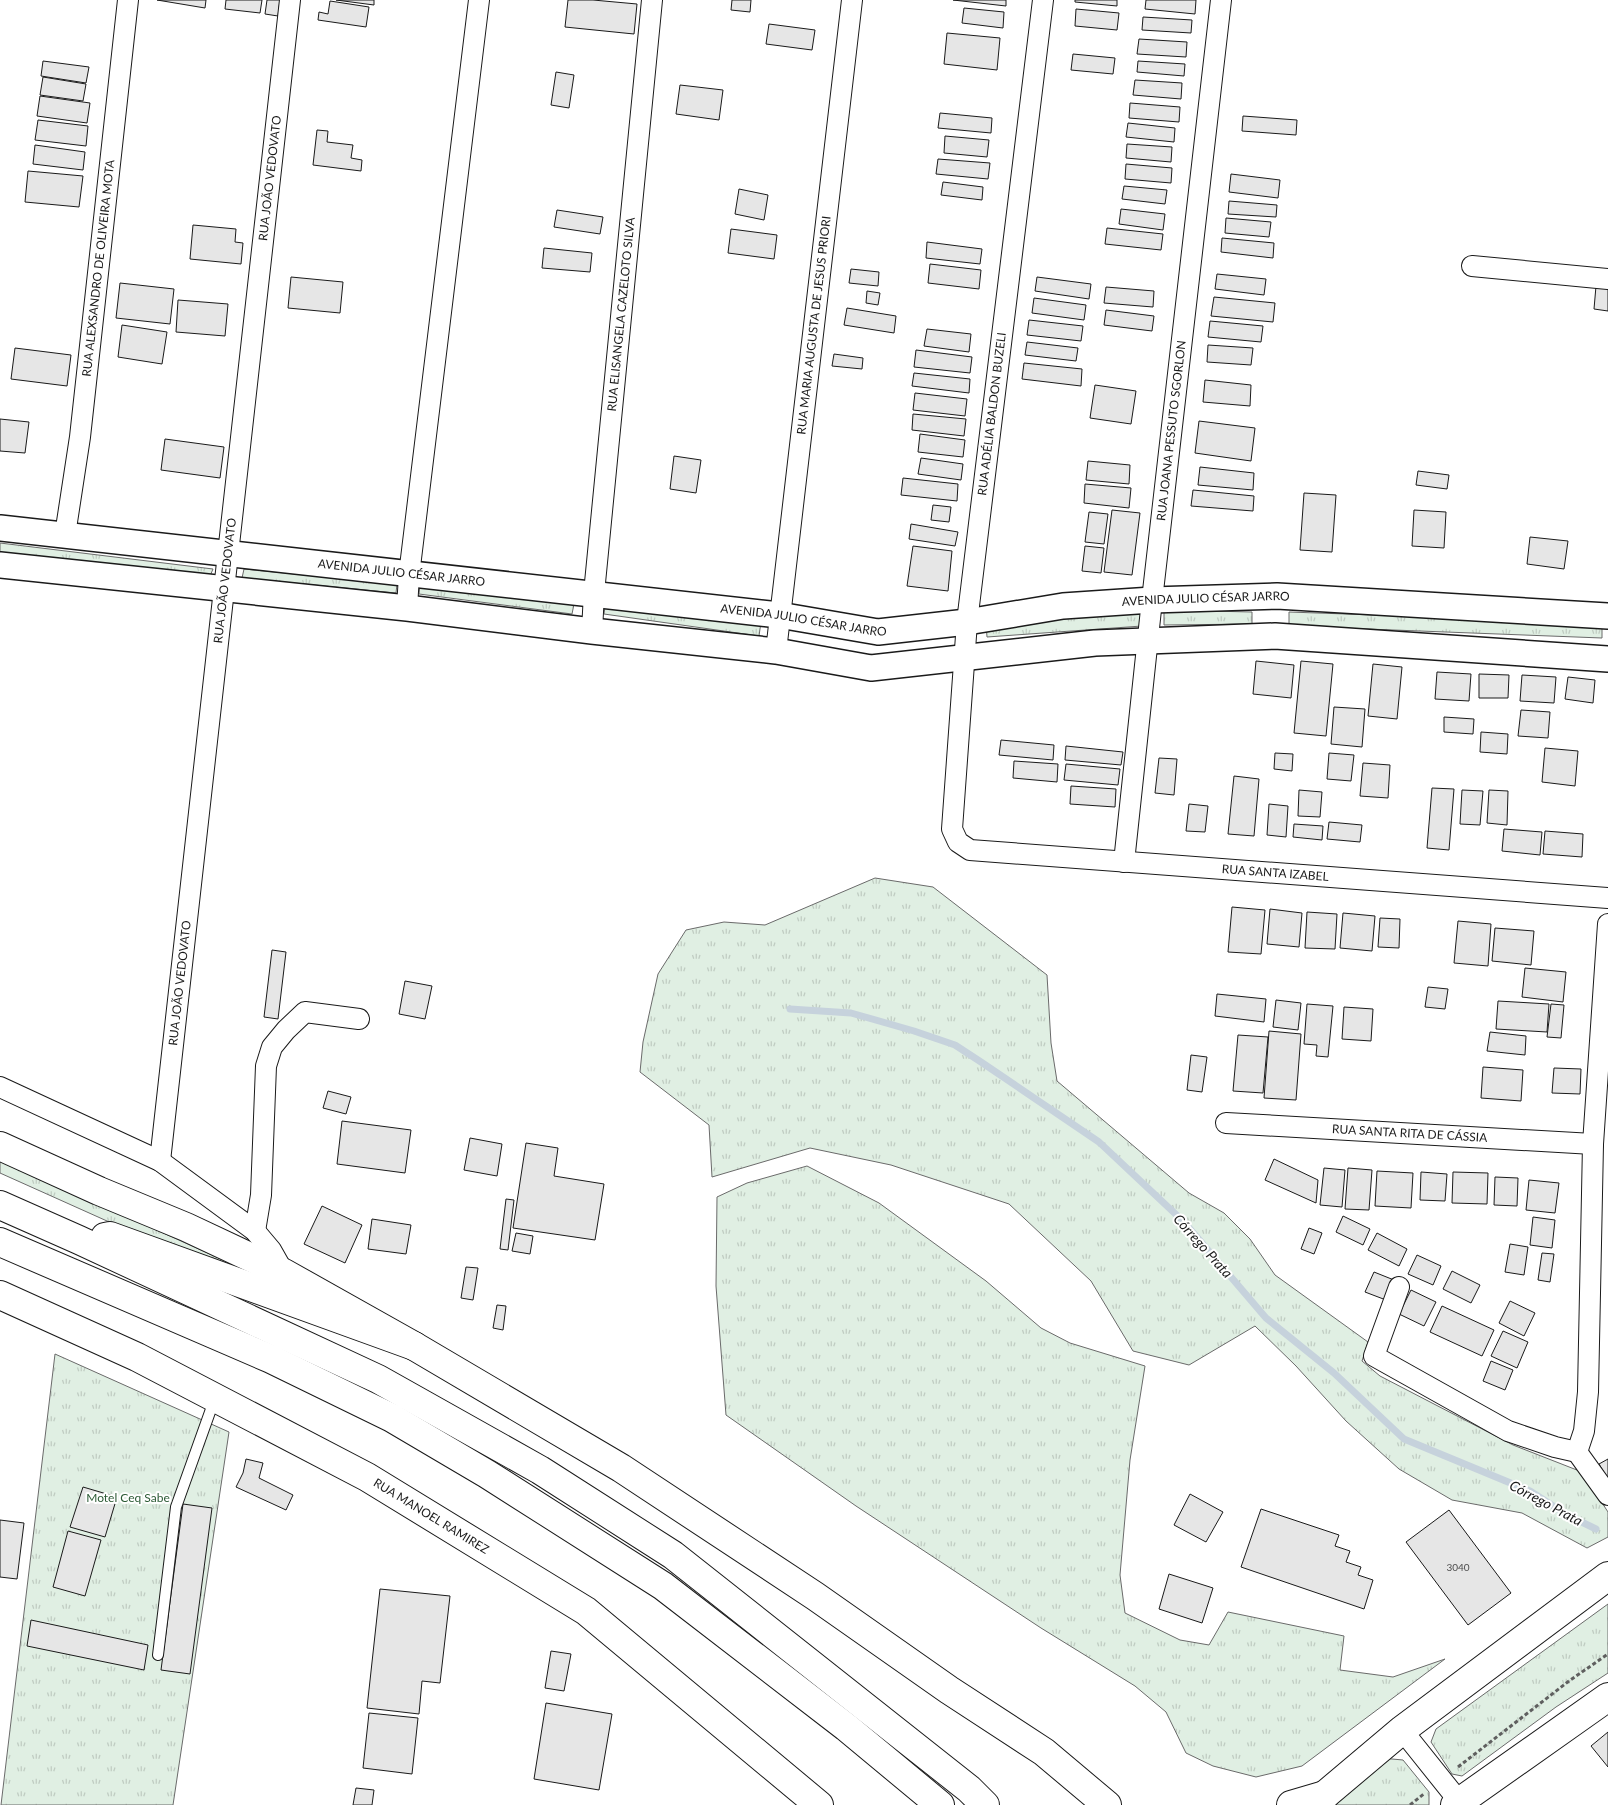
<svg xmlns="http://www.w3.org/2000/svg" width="1608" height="1805" viewBox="0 0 1608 1805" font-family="Lato,sans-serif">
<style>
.grass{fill:url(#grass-tufts);stroke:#6a6a6a}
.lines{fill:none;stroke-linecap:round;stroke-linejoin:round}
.stream{stroke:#c6d2dc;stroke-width:7}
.building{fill:#e6e6e6;stroke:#1a1a1a}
.service-casing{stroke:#1a1a1a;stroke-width:12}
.minor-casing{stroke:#1a1a1a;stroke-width:22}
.tertiary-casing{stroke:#1a1a1a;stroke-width:28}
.primary-casing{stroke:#1a1a1a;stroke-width:30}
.trunk-casing{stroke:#1a1a1a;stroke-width:30}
.path{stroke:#5f5f5f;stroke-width:3;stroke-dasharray:4 2.5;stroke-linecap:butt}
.service{stroke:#fff;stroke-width:10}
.minor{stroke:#fff;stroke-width:20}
.tertiary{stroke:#fff;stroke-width:25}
.primary{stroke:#fff;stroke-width:28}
.trunk{stroke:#fff;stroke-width:28}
.labels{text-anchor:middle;stroke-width:4;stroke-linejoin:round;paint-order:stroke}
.number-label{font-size:10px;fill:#4d4d4d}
.street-label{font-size:12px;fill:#1a1a1a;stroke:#fff}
.park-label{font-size:12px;fill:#2b5a34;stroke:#fff}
.water-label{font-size:14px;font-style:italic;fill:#1a1a1a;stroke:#fff}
</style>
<defs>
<pattern id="grass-tufts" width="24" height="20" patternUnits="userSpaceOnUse" patternTransform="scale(1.25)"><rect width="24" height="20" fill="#e0efe3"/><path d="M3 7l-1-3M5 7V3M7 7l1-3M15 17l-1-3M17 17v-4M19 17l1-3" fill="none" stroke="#c0ccc2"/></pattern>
</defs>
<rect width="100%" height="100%" fill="#fff"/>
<g class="grass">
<path d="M0 543 213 569 210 576 0 553Z"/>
<path d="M244 569 397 584 396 593 242 578Z"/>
<path d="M420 585 574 604 572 614 419 594Z"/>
<path d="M606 600 761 622 759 636 604 614Z"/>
<path d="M1164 610 1252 612V624L1164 625Z"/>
<path d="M1141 612 1142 626 987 637 986 624Z"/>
<path d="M1289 612 1602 623V638L1289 626Z"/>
<path d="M875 878 933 887 1047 975 1051 1043 1057 1081 1189 1193 1224 1213 1250 1239 1275 1275 1368 1342 1362 1361 1380 1376 1513 1445 1582 1472 1608 1512V1537L1587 1548 1522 1513 1452 1500 1399 1469 1346 1421 1296 1366 1255 1326 1189 1365 1133 1351 1091 1281 1009 1204 891 1165 810 1148 712 1177 709 1125 640 1072 643 1042 658 974 686 930 724 922 765 925Z"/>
<path d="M0 1159 256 1275 172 1248 107 1221 0 1173Z"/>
<path d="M807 1166 879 1203 986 1281 1041 1328 1070 1343 1145 1366 1130 1460 1120 1575 1125 1613 1180 1640 1209 1645 1228 1612 1344 1636 1340 1670 1393 1677 1445 1659 1302 1766 1256 1777 1213 1766 1186 1753 1166 1712 1135 1686 1041 1628 856 1506 726 1415 716 1286 717 1197 747 1183Z"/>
<path d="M55 1354 229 1432 173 1805H1Z"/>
<path d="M1608 1604V1673L1556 1707 1462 1776 1452 1774 1431 1742 1436 1729Z"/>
<path d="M1381 1758 1403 1760 1429 1792V1805H1325Z"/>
</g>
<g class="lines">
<path class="stream" d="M790 1009 851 1013 914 1031 955 1045 981 1062 1099 1142 1184 1222 1266 1318 1334 1373 1404 1439 1530 1491 1567 1515 1596 1529"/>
</g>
<g class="building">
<path d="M157 0H206L205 8Z"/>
<path d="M226 0H262L260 13 225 9Z"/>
<path d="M267 0H280L278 16 265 14Z"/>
<path d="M336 0H374V5Z"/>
<path d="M568 0H593L637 4 634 34 565 27Z"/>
<path d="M732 0H751L750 12 731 10Z"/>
<path d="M953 0H1006V6Z"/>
<path d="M1075 0H1117V6L1075 2Z"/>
<path d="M1146 0H1196L1195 14 1145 9Z"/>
<path d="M330 1 369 7 366 27 318 20 319 12 328 14Z"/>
<path d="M964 8 1004 12 1003 28 962 23Z"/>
<path d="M1076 9 1119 13 1117 30 1075 26Z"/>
<path d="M1143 17 1192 20 1191 33 1142 30Z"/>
<path d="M769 24 815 30 812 50 766 44Z"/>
<path d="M947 33 1000 38 997 70 944 64Z"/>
<path d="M1139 39 1187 42 1186 57 1137 54Z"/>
<path d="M1073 54 1115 58 1113 74 1071 70Z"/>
<path d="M43 61 89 67 86 83 41 76Z"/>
<path d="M1138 61 1185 64 1184 76 1137 72Z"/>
<path d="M556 72 574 75 569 108 551 105Z"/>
<path d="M43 77 86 84 83 101 40 95Z"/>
<path d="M1135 80 1182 83 1181 99 1133 95Z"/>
<path d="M680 85 723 90 719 120 676 114Z"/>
<path d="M40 96 90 103 87 123 37 116Z"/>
<path d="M1130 103 1180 107 1179 122 1129 118Z"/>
<path d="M940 113 992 118 991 133 938 128Z"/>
<path d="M1243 116 1297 120 1296 135 1242 131Z"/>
<path d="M38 120 88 126 86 146 35 140Z"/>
<path d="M1128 123 1175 128 1174 142 1126 137Z"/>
<path d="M317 130 328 131 327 142 353 145 351 158 362 160 361 171 313 165Z"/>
<path d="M945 136 989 140 987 157 944 153Z"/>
<path d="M1127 144 1172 147 1171 162 1126 158Z"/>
<path d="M35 145 85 152 83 170 33 164Z"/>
<path d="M938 159 990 163 988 179 936 174Z"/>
<path d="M1126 164 1172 168 1171 183 1125 179Z"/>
<path d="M28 171 83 176 79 207 25 202Z"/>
<path d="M1231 174 1280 180 1278 198 1229 192Z"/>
<path d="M943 182 983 187 982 200 941 195Z"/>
<path d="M1124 186 1167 190 1165 204 1122 199Z"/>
<path d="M739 189 768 195 764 220 735 214Z"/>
<path d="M1229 201 1277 205 1276 217 1228 214Z"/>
<path d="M1121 209 1165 214 1163 230 1119 224Z"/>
<path d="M557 210 603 217 600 234 554 227Z"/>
<path d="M1226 218 1271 222 1269 237 1225 233Z"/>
<path d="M193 225 236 229 235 242 243 243 241 264 190 259Z"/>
<path d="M1107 228 1163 234 1161 250 1105 244Z"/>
<path d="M731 229 777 235 774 259 728 253Z"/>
<path d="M1222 238 1274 243 1273 258 1221 252Z"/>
<path d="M927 242 982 249 980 264 926 258Z"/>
<path d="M544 248 592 253 590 272 542 268Z"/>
<path d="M930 264 981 270 979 289 928 283Z"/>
<path d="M851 269 879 272 878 286 849 283Z"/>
<path d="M1217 274 1266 279 1264 295 1215 289Z"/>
<path d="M291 277 343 282 340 313 288 308Z"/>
<path d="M1037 277 1091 284 1089 299 1035 291Z"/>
<path d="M120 283 174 289 170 324 116 318Z"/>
<path d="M1596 286 1608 288V311L1594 309Z"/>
<path d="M1106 287 1154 291 1153 307 1104 303Z"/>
<path d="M867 291 880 293 878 305 866 303Z"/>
<path d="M1214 297 1275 303 1273 322 1211 316Z"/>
<path d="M1034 298 1086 305 1084 320 1032 313Z"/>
<path d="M178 300 228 304 225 336 176 332Z"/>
<path d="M847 308 896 316 894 333 844 325Z"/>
<path d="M1106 310 1154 316 1152 331 1104 325Z"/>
<path d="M1029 320 1083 326 1081 341 1027 335Z"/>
<path d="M1210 321 1263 326 1261 342 1208 337Z"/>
<path d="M122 325 167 332 162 364 118 357Z"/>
<path d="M927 329 971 334 969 352 924 346Z"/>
<path d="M1027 342 1078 348 1076 361 1025 355Z"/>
<path d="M1208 345 1253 348 1251 365 1207 362Z"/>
<path d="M15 348 71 355 67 386 11 379Z"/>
<path d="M916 350 972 357 970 373 914 367Z"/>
<path d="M834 354 863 358 862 369 832 366Z"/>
<path d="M1024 363 1082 369 1081 386 1022 379Z"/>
<path d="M914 373 970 379 969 393 912 386Z"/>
<path d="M1205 380 1251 385 1250 406 1203 402Z"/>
<path d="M1095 385 1136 391 1131 424 1090 418Z"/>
<path d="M915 393 967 399 965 416 913 410Z"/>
<path d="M913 414 966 419 964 436 912 430Z"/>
<path d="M0 419 29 422 25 453 0 451Z"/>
<path d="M1199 421 1255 428 1251 461 1195 453Z"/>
<path d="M920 434 965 440 963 457 918 452Z"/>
<path d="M165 439 224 447 220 478 161 470Z"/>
<path d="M674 456 701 460 696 493 670 489Z"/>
<path d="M921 458 963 464 961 480 918 474Z"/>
<path d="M1088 461 1130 465 1129 484 1086 480Z"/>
<path d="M1200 467 1254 473 1253 490 1198 485Z"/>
<path d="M1418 471 1449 475 1447 489 1416 485Z"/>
<path d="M903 478 958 484 957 501 901 495Z"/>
<path d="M1085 484 1131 488 1129 508 1084 503Z"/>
<path d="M1193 490 1254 496 1253 511 1191 506Z"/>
<path d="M1304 493 1336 495 1332 552 1300 550Z"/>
<path d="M933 505 951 507 949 522 931 520Z"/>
<path d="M1112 510 1140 513 1132 575 1104 572Z"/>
<path d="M1414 510 1446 512 1444 548 1412 546Z"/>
<path d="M1089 512 1108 514 1104 544 1085 542Z"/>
<path d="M911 524 958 532 955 546 909 539Z"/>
<path d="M1530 537 1568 541 1564 569 1527 564Z"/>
<path d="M913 546 952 551 948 591 907 586Z"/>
<path d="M1085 546 1104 548 1101 573 1082 571Z"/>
<path d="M1256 661 1294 665 1291 698 1253 694Z"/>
<path d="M1301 661 1333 664 1326 736 1294 733Z"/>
<path d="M1373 664 1402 667 1397 719 1368 716Z"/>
<path d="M1437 672 1471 674 1469 701 1435 699Z"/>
<path d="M1479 674 1509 675 1508 698H1479Z"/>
<path d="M1522 675 1556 677 1554 703 1520 701Z"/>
<path d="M1568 677 1595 680 1593 703 1565 699Z"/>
<path d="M1334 707 1365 709 1362 747 1331 744Z"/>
<path d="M1521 710 1550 712 1548 738 1518 736Z"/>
<path d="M1444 717 1474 719 1473 734 1444 732Z"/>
<path d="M1481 732 1508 734 1507 754 1480 752Z"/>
<path d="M1001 740 1054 745 1053 760 999 755Z"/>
<path d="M1066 746 1123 752 1121 765 1065 760Z"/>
<path d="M1545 748 1578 751 1575 786 1542 782Z"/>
<path d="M1275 753 1293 754 1292 771 1274 769Z"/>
<path d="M1329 753 1354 755 1351 781 1327 779Z"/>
<path d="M1159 758 1177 759 1174 795 1155 793Z"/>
<path d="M1014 761 1058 764 1057 782 1013 778Z"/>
<path d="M1363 763 1390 765 1388 798 1360 796Z"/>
<path d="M1066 764 1120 769 1118 785 1064 780Z"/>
<path d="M1234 776 1259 779 1254 836 1228 834Z"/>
<path d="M1071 786 1116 789 1115 807 1070 804Z"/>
<path d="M1432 788 1454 789 1449 850 1427 848Z"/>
<path d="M1299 790 1322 792 1320 817 1298 816Z"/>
<path d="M1462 790 1483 791 1480 825 1460 824Z"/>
<path d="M1489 790 1508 791 1507 825 1487 823Z"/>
<path d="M1189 804 1208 806 1205 832 1186 831Z"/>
<path d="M1269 804 1288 806 1286 837 1267 835Z"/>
<path d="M1329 822 1362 825 1360 842 1327 839Z"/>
<path d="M1294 824 1323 826 1322 840 1293 837Z"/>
<path d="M1504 829 1542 832 1540 855 1502 851Z"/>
<path d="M1545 831 1583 834 1582 857 1543 854Z"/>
<path d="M1232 907 1265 910 1261 954 1228 952Z"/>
<path d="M1270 909 1302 913 1299 947 1267 944Z"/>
<path d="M1307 912 1337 914 1335 949 1305 948Z"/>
<path d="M1343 913 1375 916 1372 951 1340 948Z"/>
<path d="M1380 918 1400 919 1399 948 1378 947Z"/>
<path d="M1458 921 1491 924 1488 966 1454 963Z"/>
<path d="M1495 928 1534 931 1531 965 1492 961Z"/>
<path d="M272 950 286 952 278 1019 264 1017Z"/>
<path d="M1525 968 1566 972 1563 1002 1522 997Z"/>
<path d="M405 981 432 986 425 1019 399 1014Z"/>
<path d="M1428 987 1448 989 1445 1009 1425 1007Z"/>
<path d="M1217 994 1266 999 1264 1022 1215 1016Z"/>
<path d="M1276 1000 1301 1003 1298 1030 1273 1027Z"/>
<path d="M1498 1001 1549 1004 1547 1032 1496 1029Z"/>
<path d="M1307 1004 1333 1006 1328 1057 1316 1056 1317 1045 1304 1044Z"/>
<path d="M1551 1004 1564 1005 1561 1038 1547 1037Z"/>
<path d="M1344 1007 1373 1009 1371 1041 1342 1039Z"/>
<path d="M1269 1031 1301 1034 1296 1100 1264 1098Z"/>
<path d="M1490 1032 1526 1036 1525 1055 1487 1051Z"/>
<path d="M1238 1035 1268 1037 1263 1093 1233 1091Z"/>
<path d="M1191 1055 1207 1057 1202 1092 1187 1090Z"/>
<path d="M1483 1067 1523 1070 1521 1101 1481 1098Z"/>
<path d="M1554 1068 1581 1069 1580 1094 1552 1093Z"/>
<path d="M328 1091 351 1097 346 1114 323 1108Z"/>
<path d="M342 1121 411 1130 405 1173 337 1164Z"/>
<path d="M470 1138 502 1144 497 1176 464 1170Z"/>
<path d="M526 1143 558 1148 554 1176 604 1184 595 1240 513 1228Z"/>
<path d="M1274 1159 1318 1180 1316 1203 1265 1180Z"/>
<path d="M1324 1168 1345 1170 1342 1207 1320 1205Z"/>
<path d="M1348 1168 1372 1170 1369 1210 1345 1209Z"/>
<path d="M1377 1171 1413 1173 1411 1208 1375 1206Z"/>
<path d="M1421 1172 1447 1174 1445 1201 1420 1200Z"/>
<path d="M1453 1172 1488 1173 1487 1204 1452 1203Z"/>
<path d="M1495 1177 1518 1178 1517 1206 1494 1205Z"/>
<path d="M1529 1180 1559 1183 1555 1213 1526 1210Z"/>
<path d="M506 1199 514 1200 508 1250 500 1249Z"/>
<path d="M322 1206 362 1225 345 1263 304 1244Z"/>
<path d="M1343 1216 1370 1229 1363 1245 1336 1232Z"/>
<path d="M1533 1217 1555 1220 1552 1248 1530 1245Z"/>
<path d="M372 1219 411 1225 406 1254 368 1249Z"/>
<path d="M1309 1228 1322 1233 1314 1254 1301 1249Z"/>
<path d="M516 1233 533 1236 530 1254 512 1251Z"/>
<path d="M1377 1233 1407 1249 1399 1266 1368 1250Z"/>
<path d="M1510 1244 1528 1247 1524 1275 1505 1272Z"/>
<path d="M1542 1253 1554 1254 1550 1282 1538 1280Z"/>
<path d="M1417 1255 1441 1266 1433 1285 1408 1274Z"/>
<path d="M466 1267 478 1268 473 1300 461 1298Z"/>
<path d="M1452 1271 1480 1285 1471 1303 1443 1289Z"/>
<path d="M1374 1272 1394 1280 1386 1300 1365 1292Z"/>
<path d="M1411 1290 1436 1302 1424 1326 1399 1314Z"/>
<path d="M1510 1301 1535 1313 1524 1336 1499 1323Z"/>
<path d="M497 1305 506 1306 503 1330 493 1328Z"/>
<path d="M1442 1306 1494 1330 1482 1356 1430 1332Z"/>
<path d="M1503 1331 1528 1342 1517 1368 1491 1356Z"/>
<path d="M1491 1361 1513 1370 1505 1390 1483 1381Z"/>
<path d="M246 1459 263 1463 259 1478 293 1495 286 1510 236 1487 243 1473Z"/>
<path d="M1608 1459V1479L1599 1464Z"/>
<path d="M83 1487 117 1497 105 1537 70 1527Z"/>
<path d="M1190 1494 1223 1512 1206 1542 1174 1525Z"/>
<path d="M183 1504 212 1508 190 1674 161 1670Z"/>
<path d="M1261 1509 1339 1535 1335 1546 1350 1551 1346 1562 1361 1567 1358 1575 1373 1580 1364 1609 1241 1567Z"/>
<path d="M1449 1510 1511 1593 1468 1625 1406 1542Z"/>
<path d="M0 1520 24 1523 17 1579 0 1577Z"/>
<path d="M68 1531 101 1540 85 1596 53 1587Z"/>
<path d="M1169 1574 1213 1588 1202 1623 1159 1609Z"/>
<path d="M380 1589 450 1596 440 1683 422 1681 419 1714 367 1708Z"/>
<path d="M31 1620 148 1645 144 1670 27 1646Z"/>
<path d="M551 1651 571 1654 564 1691 545 1688Z"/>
<path d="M546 1703 612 1714 599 1790 534 1779Z"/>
<path d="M369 1713 418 1718 412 1774 363 1768Z"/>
<path d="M1608 1732V1767L1591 1746Z"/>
<path d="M356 1788 374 1790 372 1805H353Z"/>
</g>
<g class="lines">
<g class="service-casing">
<path id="service" d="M158 1655 176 1507 215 1398"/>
</g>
<g class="minor-casing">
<g id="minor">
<path id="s1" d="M1043 0 967 622 952 829 958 842 970 850 1608 898"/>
<path d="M1472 266 1608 279"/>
<path id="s2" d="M65 535 80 437 128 0"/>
<path d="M407 608 409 575 479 0"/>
<path id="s3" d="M592 631 594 593 652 0"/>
<path id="s4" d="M776 651 852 0"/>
<path id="s5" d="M1124 862 1152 600 1221 0"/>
<path d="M0 1087 160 1161 255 1231 271 1250 284 1273"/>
<path id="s6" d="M1226 1123 1593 1144"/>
<path id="s7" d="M160 1161 290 0"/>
<path d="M255 1231 261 1195 266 1066 272 1047 286 1030 305 1012 359 1019"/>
<path d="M1399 1287 1374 1356 1508 1431 1555 1447 1577 1452 1584 1431 1588 1392 1593 1144 1608 924"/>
<path d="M1577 1452 1608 1495"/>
<path d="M1402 1730 1462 1805"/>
</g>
</g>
<g class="tertiary-casing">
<g id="tertiary">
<path id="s8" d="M0 528 779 615 878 632 967 622 1063 606 1152 600 1277 596 1608 616"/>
<path d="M0 565 407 608 592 631 776 651 871 668 1095 643 1275 636 1608 659"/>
</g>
</g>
<g class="primary-casing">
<g id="primary">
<path d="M0 1146 99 1191 186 1227 284 1273 414 1346 621 1468 815 1596 949 1690 1044 1752 1107 1805"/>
<path id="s9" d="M0 1295 137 1357 367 1477 586 1611 819 1805"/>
<path d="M1291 1805 1325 1795"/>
<path d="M1313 1805 1402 1730 1608 1576"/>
<path d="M1455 1805 1608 1697"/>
</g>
</g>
<g class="trunk-casing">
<g id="trunk">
<path d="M0 1205 79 1240 378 1379 540 1470 673 1555 969 1789 985 1805"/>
<path d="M105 1237 110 1236 414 1346"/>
<path d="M0 1242 271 1359 392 1418 487 1474 663 1586 846 1727 940 1805"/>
</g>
</g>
<g class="path">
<path d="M1458 1767 1569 1681 1608 1654"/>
<path d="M1410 1805 1425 1793"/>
</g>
<use href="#service" class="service"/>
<use href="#minor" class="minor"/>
<use href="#tertiary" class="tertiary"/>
<use href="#primary" class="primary"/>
<use href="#trunk" class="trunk"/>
</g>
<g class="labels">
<g class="number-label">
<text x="1458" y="1571">3040</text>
</g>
<g class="street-label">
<text dy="4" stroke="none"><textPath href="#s7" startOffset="989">RUA JOÃO VEDOVATO</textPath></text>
<text dy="4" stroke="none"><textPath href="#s2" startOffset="269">RUA ALEXSANDRO DE OLIVEIRA MOTA</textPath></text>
<text dy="4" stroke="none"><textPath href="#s3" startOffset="318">RUA ELISANGELA CAZELOTO SILVA</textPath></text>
<text dy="4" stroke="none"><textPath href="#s4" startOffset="328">RUA MARIA AUGUSTA DE JESUS PRIORI</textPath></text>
<text transform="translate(992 414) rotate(-83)" y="4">RUA ADÉLIA BALDON BUZELI</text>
<text dy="4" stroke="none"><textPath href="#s5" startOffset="434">RUA JOANA PESSUTO SGORLON</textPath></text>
<text dy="4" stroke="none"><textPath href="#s8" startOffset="404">AVENIDA JULIO CÉSAR JARRO</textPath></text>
<text dy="4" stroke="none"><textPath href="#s7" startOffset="584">RUA JOÃO VEDOVATO</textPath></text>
<text dy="4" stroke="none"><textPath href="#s8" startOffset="1214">AVENIDA JULIO CÉSAR JARRO</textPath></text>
<text dy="4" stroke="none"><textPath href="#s8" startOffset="809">AVENIDA JULIO CÉSAR JARRO</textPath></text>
<text dy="4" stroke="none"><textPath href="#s1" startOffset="1169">RUA SANTA IZABEL</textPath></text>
<text dy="4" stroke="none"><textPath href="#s7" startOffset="179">RUA JOÃO VEDOVATO</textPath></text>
<text dy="4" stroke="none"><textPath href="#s6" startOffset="184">RUA SANTA RITA DE CÁSSIA</textPath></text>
<text dy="4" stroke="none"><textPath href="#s9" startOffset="485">RUA MANOEL RAMIREZ</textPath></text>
</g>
<g class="park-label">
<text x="128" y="1502">Motel Ceq Sabe</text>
</g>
<g class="water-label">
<text transform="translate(1203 1246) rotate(48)" y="5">Córrego Prata</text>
<text transform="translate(1546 1503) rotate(28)" y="5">Córrego Prata</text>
</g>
</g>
</svg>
